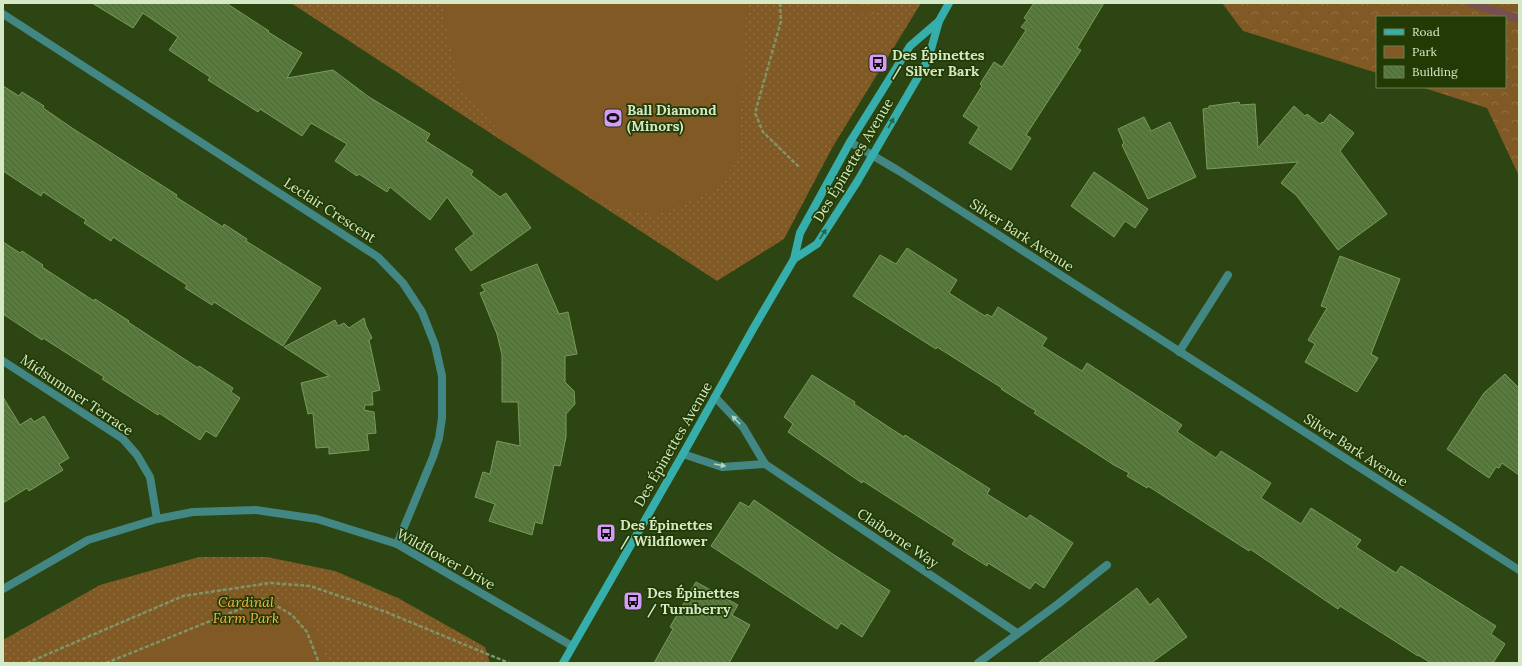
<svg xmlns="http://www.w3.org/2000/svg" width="1522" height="666" viewBox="0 0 1522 666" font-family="Lora,serif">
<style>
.green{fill:url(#green-dots)}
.forest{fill:url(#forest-crowns)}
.pitch{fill:#805924}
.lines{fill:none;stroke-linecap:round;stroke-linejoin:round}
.stream{stroke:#765050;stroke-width:8}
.building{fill:url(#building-back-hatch);stroke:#789d59}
.path{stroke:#7e956a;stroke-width:2.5;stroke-dasharray:4 2;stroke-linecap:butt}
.street{stroke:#438784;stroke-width:8}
.secondary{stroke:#36afac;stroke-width:8}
.oneway{fill:#29643f}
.oneway2{fill:#b8d5b9}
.labels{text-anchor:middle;stroke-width:3.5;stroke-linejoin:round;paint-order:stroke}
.poi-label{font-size:14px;font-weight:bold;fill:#d5e9c6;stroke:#223b05;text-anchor:start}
.street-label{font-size:14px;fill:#d5e9c6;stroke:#223b05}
.park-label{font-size:14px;font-style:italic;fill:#fdb349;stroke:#223b05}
</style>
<defs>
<pattern id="green-dots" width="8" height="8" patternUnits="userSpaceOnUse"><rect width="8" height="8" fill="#805924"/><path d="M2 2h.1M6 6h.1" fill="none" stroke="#917142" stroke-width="1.8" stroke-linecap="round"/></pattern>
<pattern id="forest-crowns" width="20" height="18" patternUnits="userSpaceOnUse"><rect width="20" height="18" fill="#805924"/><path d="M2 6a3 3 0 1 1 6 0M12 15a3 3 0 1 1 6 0" fill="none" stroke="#917142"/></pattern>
<pattern id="building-back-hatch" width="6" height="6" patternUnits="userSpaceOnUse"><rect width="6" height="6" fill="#587c39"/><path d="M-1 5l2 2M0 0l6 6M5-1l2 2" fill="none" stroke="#4d643a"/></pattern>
</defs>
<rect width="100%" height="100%" fill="#2c4512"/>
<g class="green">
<path d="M291 3H921L832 148 784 239 717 281Z"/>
<path d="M199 557H267L335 571 398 598 485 647 490 663H3V640L100 585Z"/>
</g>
<g class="forest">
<path d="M851 3H882L873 14H860Z"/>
<path d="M1222 3H1519V176L1487 108 1421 87H1505V17H1377V73L1243 31Z"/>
</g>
<g class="pitch">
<path d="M444 3H747L738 160 715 190 658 215 613 208 557 176 512 146 460 89 445 20Z"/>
<path d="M252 599 289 602 313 624 328 663H103Z"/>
</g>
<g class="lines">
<path class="stream" d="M1471 3 1519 19"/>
</g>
<g class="building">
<path d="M92 3H226L269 31 268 32 302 53 287 78 333 70 369 97 430 134 426 141 473 171 471 175 500 197 506 193 531 228 471 271 455 249 474 234 447 197 430 220 390 187 387 192 359 174 357 176 335 161 347 144 311 123 302 136 260 109 258 112 208 80 210 77 169 50 178 37 143 13 133 28Z"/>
<path d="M1034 3H1104L1077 48 1081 50 1026 135 1031 138 1011 170 969 143 979 127 963 116 982 86 980 84 994 62 1002 67 1026 30 1021 27 1027 20 1024 18Z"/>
<path d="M3 86 19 96 22 92 44 106 43 108 75 130 177 195 176 197 223 227 224 224 247 239 246 241 321 288 283 346 214 302 212 305 185 288 187 285 113 237 111 241 84 223 86 220 43 192 41 196 3 171Z"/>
<path d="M1239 102 1240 105 1255 104 1258 148 1294 106 1305 116 1307 114 1320 124 1322 122 1323 123 1330 114 1354 133 1340 151 1387 214 1338 250 1296 195 1281 183 1298 162 1207 169 1203 109 1209 108V106Z"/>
<path d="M1144 117 1151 131 1170 122 1196 177 1148 199 1122 145 1124 143 1118 129Z"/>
<path d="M1094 172 1148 209 1135 228 1125 221 1114 237 1071 206Z"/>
<path d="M3 242 20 253 22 251 43 265 42 267 94 301 95 299 129 321 128 322 198 368 199 366 233 388 231 392 240 398 216 437 206 431 200 440 159 413 158 415 102 379 104 377 43 338 42 340 3 314Z"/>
<path d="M907 248 957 280 949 293 985 316 987 314 992 317 998 307 1047 338 1042 346 1082 371 1087 363 1182 425 1177 432 1216 458 1221 451 1271 483 1261 498 1301 524 1311 508 1361 540 1356 547 1396 573 1401 566 1496 626 1491 634 1505 644 1493 663H1431L1418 655V656L1340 606 1338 609 1250 549 1249 551 1148 486 1147 488 1127 476 1129 473 1114 465 1034 413 1036 411 1001 389 1002 388 937 347 936 349 853 296 880 255 896 264Z"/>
<path d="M1340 256 1400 279 1371 354 1378 358 1357 392 1305 362 1315 344 1308 340 1327 308 1321 306Z"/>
<path d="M537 264 559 314 568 312 577 354 565 356V382L574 391 575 404 566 414V437L560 466 554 465 542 524 535 522 532 535 489 521 495 504 475 497 483 472 490 474 497 441 520 446 518 402H502V355L497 334 480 293 485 291 481 285Z"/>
<path d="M364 318 366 326 372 338 369 340 380 390 372 392 373 405H365L364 410 374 412 376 433 367 434 369 450 329 454V447L316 448 313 413 308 414 301 383 329 376 284 347 335 320 338 326 344 323 349 328Z"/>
<path d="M1505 374 1519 388V475L1502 463 1499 468 1496 467 1489 478 1447 449 1484 393Z"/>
<path d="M812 375 855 402 854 404 887 426 904 437 905 435 990 489 987 494 1027 519 1030 515 1073 543 1044 588 1035 582 1030 589 988 563 987 566 952 544 955 540 863 481 862 483 788 432 793 424 784 417Z"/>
<path d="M3 397 20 425 31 418 34 422 44 416 69 458 59 464 63 470 29 491 27 488 3 503Z"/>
<path d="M754 500 831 553 890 591 862 637 841 623 837 629 711 546 740 502 749 507Z"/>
<path d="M696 582 738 605 732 615 750 625 729 663H654L673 629 670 627Z"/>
<path d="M1137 588 1150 605 1158 598 1187 637 1151 663H1038Z"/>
</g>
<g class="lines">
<g class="path">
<path d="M780 3 781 21 755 113 763 132 799 167"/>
<path d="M27 663 183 596 270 583 310 586 386 612 509 663"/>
<path d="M106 663 265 599 292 615 307 632 319 663"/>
</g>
<g class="street">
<path d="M3 14 378 257 403 283 422 312 435 345 442 376V418L439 438 433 457 397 544"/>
<path d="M850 142 899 171 1519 570"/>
<path d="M1179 352 1228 275"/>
<path d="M3 361 123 439 137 455 150 477 157 519"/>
<path d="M715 397 743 427 765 464 1017 633"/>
<path d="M683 454 722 467 765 464"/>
<path d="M3 589 88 540 157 519 193 512 256 510 317 519 397 544 572 646"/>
<path d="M978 663 1058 604 1107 565"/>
</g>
<g class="secondary">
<path d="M794 259 817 244 857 182 928 60 939 21 949 3"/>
<path d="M563 663 683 454 753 329 794 259 800 233 850 142 910 46 939 21"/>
</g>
</g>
<defs><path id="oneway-solid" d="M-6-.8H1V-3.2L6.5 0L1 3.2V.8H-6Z"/></defs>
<g class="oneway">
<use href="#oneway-solid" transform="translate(891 123) rotate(-60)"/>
<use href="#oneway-solid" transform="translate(823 234) rotate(-58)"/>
</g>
<g class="oneway2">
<use href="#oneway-solid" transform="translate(736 420) rotate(-134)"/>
<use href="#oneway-solid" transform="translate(720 465) rotate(10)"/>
</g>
<defs>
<g id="bus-square" transform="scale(1)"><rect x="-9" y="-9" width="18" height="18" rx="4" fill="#d69bfa" stroke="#223b05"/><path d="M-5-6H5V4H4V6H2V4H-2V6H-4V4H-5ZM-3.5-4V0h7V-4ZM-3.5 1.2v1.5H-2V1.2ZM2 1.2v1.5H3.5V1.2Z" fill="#111"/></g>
<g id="stadium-square" transform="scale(1)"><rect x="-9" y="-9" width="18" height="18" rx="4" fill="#d69bfa" stroke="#223b05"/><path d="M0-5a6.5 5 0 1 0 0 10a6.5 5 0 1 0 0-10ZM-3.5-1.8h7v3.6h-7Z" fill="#111"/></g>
</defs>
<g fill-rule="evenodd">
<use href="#bus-square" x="878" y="63"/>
<use href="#stadium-square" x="613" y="118"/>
<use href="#bus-square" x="606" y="533"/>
<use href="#bus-square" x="633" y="601"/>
</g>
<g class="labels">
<g class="poi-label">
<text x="892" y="60">Des Épinettes<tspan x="892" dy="16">/ Silver Bark</tspan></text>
<text x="627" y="115">Ball Diamond<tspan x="627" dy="16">(Minors)</tspan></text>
<text x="620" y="530">Des Épinettes<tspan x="620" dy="16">/ Wildflower</tspan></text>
<text x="647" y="598">Des Épinettes<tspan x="647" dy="16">/ Turnberry</tspan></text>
</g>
<g class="street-label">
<text transform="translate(853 160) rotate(-59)" y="5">Des Épinettes Avenue</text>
<text transform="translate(330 210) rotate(33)" y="5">Leclair Crescent</text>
<text transform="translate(1022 235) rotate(33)" y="5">Silver Bark Avenue</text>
<text transform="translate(77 395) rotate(34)" y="5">Midsummer Terrace</text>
<text transform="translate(673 444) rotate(-60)" y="5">Des Épinettes Avenue</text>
<text transform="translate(1356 450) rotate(33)" y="5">Silver Bark Avenue</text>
<text transform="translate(898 538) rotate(34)" y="5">Claiborne Way</text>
<text transform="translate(446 559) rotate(29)" y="5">Wildflower Drive</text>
</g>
<g class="park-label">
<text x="246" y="607">Cardinal<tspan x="246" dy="16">Farm Park</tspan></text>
</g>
</g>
<rect width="1522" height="666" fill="none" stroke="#d5e9c6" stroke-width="8"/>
<rect x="1376" y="16" width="130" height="72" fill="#223b05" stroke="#6a8152"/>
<rect x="1384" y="29" width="20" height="6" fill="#36afac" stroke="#6a8152"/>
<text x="1412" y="36" font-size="12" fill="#d5e9c6">Road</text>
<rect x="1384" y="46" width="20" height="12" fill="#805924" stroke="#6a8152"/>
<text x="1412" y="56" font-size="12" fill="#d5e9c6">Park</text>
<rect x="1384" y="66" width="20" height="12" fill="url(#building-back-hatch)" stroke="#6a8152"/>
<text x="1412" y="76" font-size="12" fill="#d5e9c6">Building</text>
</svg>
